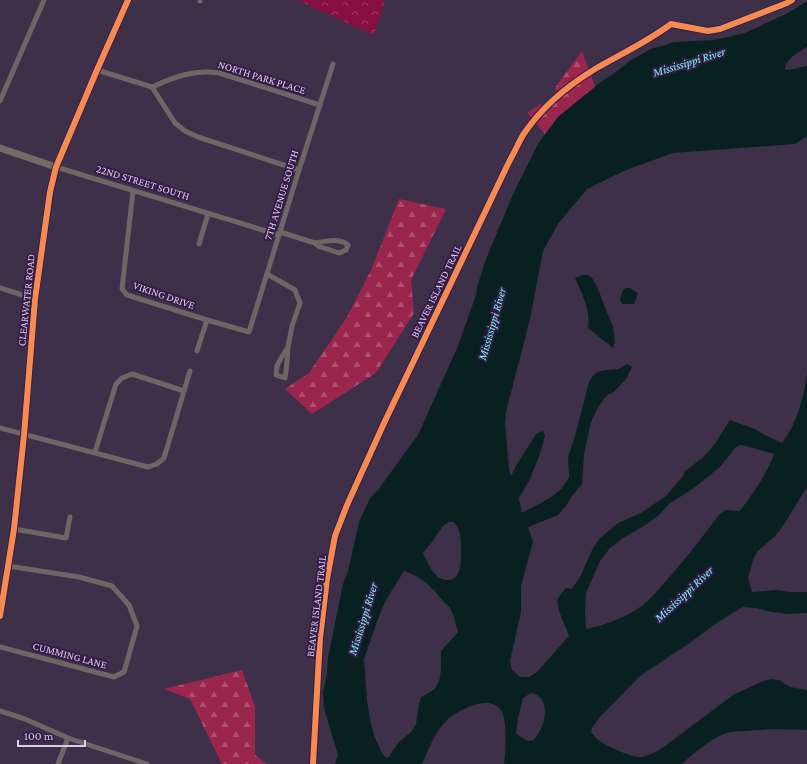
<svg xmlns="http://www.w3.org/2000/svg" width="807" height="764" viewBox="0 0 807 764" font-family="'Crimson Pro',serif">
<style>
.forest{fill:url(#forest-firs)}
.park{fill:url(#park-crowns)}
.water{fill:#082020;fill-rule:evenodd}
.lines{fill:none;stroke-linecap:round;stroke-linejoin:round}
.street{stroke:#6f6565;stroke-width:5}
.secondary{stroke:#746b67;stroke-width:7}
.cycleway-casing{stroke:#361c49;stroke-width:8}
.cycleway{stroke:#f68b52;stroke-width:6}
.labels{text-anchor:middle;stroke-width:4;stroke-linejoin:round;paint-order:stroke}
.street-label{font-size:11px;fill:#dbcce9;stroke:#361c49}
.water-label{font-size:12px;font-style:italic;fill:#73f9ee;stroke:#361c49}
</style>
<defs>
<pattern id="forest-firs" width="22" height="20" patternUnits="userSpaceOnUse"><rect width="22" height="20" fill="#9b264d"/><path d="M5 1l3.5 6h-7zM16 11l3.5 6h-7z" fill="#ad4e6f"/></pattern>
<pattern id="park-crowns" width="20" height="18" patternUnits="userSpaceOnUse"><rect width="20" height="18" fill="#890e40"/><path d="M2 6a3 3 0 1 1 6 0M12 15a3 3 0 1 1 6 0" fill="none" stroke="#9e3b65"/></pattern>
</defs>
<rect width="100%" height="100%" fill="#3f304a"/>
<g class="forest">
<path d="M582 51 595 87 558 117 545 134 527 113 541 104 546 105 558 94 555 88Z"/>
<path d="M399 199 446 209 411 280 414 313 376 373 312 414 285 389 309 373 347 317 372 268Z"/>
<path d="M242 670 255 707V755L267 764H222L190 699 164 689Z"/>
</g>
<path class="park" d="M297 0H385L374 35Z"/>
<g class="water">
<path d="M807 1V47C799 52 785 59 785 70 791 70 800 67 807 66V136L795 144 673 153 626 170 587 189 558 224 543 251 530 319 506 412 505 422 509 469 510 474 511 476 517 464 531 442 537 433 543 431 545 436 541 451 530 479 519 498 522 513 550 498 561 489 569 478V473L568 457 575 436 589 382C596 368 605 371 618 369 621 368 624 366 627 364L632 367 626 379 614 392 607 395 599 406 593 417 590 426 584 455 582 484 572 496 566 506 558 515 528 527 533 542 529 556 521 586V612L510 661 512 670 520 677H529L537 672 569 636C566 627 555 607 558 598 560 595 563 591 566 588L572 589 580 577 593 548 600 538 618 523 641 513 666 496 683 476 685 471 701 459 709 451 716 442 730 420 755 429 763 434 782 443C797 424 805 394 807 371V487L783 526 775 536 758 551 754 557 748 578 752 592 776 590 790 592H807V613L788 614 772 612 756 608 743 607 718 622 691 642 640 676 600 717 592 728 591 732C593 734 595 737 597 739 604 745 632 758 641 757 648 756 655 752 661 749L733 695 761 682 771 679 779 680 790 687 807 690V730C786 729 766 729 746 731 739 731 731 731 724 734 709 740 694 753 682 764H504C506 752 507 722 502 712 492 692 457 710 446 721 435 732 428 750 422 764H335L338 755 324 708 323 693 327 674 328 658 343 584 348 571 359 522 370 498 378 490 383 483 418 435 458 346 476 295 477 287 486 259 514 192 538 144 558 117 602 81 617 71 631 60 651 49 669 44 673 42 714 40 745 33 788 13ZM740 445C752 447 762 451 774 454 766 476 753 493 740 511L725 510 719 515C704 535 689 554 673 573 663 584 654 596 643 605 627 617 606 625 586 629L585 611 586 593 600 561 610 548 623 538 647 524 658 516 669 504 694 488 721 466 736 447ZM449 522H454C456 525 458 528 459 530 461 536 461 543 461 549 461 559 462 581 447 580 444 580 441 579 438 577 431 571 427 561 423 553 426 549 429 546 432 542 437 535 441 526 449 522ZM404 571C422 577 431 586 443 601 445 603 448 606 450 608 454 615 456 625 458 632L441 651C440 664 444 681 432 691 429 693 425 695 421 697L419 704 416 724 411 732 399 742 388 758 385 757 382 753 375 738 371 724 367 701 364 659 379 616 386 600ZM531 693C546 696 547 711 543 724 541 730 537 735 534 740L528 741 516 734 518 718 523 698Z"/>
<path d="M582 275H588L592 278 597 286 606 310 613 326 615 342 613 348 607 343 588 328C591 311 582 294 575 278Z"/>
<path d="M625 288H630L638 293 634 304H622L620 300 622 292Z"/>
</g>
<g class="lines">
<g class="street">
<path d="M200 0V1"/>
<path d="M97 70 152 87"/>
<path d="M152 87C174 77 194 69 219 73L320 105"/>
<path d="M152 87 175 123 185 131 198 137 299 170"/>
<path d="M0 101 44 0"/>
<path d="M56 167 279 235"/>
<path d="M133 191 122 289 127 295 207 320 249 332 299 170 333 64"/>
<path d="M280 232 315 243 318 246 339 253 346 250 348 245C340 238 325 241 315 243"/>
<path d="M199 244 208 214"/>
<path d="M267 274 295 290 300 303 292 326 288 347 281 358 277 366 276 375 285 378C287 368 287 358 288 348V347"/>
<path d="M0 288 35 299"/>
<path d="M197 351 207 320"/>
<path d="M0 428 148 467 157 464 164 458 190 371"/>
<path d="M95 452 116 384 122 378 132 374 184 391"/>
<path d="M14 529 66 538 70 517"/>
<path d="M0 647 114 677 124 672 137 626 129 605 112 586 79 577 8 566"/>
<path d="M0 711 25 719 68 738 147 764"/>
<path d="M58 764 68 738"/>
</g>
<g class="secondary">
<path d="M0 148 56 167"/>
<path d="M0 616 14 529 24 435 35 299 50 192 56 167 97 70 128 0"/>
</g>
<g class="cycleway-casing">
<g id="cycleway">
<path d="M0 616 14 529 24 435 35 299 50 192 56 167 97 70 128 0"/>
<path d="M313 764 320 638 327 579 335 536 347 505 385 421 509 162C514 153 518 144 523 135 541 108 567 86 595 69 621 54 647 42 671 24L708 31 720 29 787 3 792 0"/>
</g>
</g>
<use href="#cycleway" class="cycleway"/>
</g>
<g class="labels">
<g class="street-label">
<text transform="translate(262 77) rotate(17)" y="4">NORTH PARK PLACE</text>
<text transform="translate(143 182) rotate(17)" y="4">22ND STREET SOUTH</text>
<text transform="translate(281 195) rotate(-73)" y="4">7TH AVENUE SOUTH</text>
<text transform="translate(436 291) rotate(-64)" y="4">BEAVER ISLAND TRAIL</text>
<text transform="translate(164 295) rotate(19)" y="4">VIKING DRIVE</text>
<text transform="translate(26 300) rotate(-84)" y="4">CLEARWATER ROAD</text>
<text transform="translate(316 606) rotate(-83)" y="4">BEAVER ISLAND TRAIL</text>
<text transform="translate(70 655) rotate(15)" y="4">CUMMING LANE</text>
</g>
<g class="water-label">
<text transform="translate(689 62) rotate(-17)" y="4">Mississippi River</text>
<text transform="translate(492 324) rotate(-74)" y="4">Mississippi River</text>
<text transform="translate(684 594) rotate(-43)" y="4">Mississippi River</text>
<text transform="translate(363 619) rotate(-73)" y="4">Mississippi River</text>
</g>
</g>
<path d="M18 740v6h67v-6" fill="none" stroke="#dbcce9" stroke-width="2"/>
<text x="24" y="740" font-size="12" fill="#dbcce9" stroke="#361c49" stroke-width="3" paint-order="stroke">100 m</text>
</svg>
